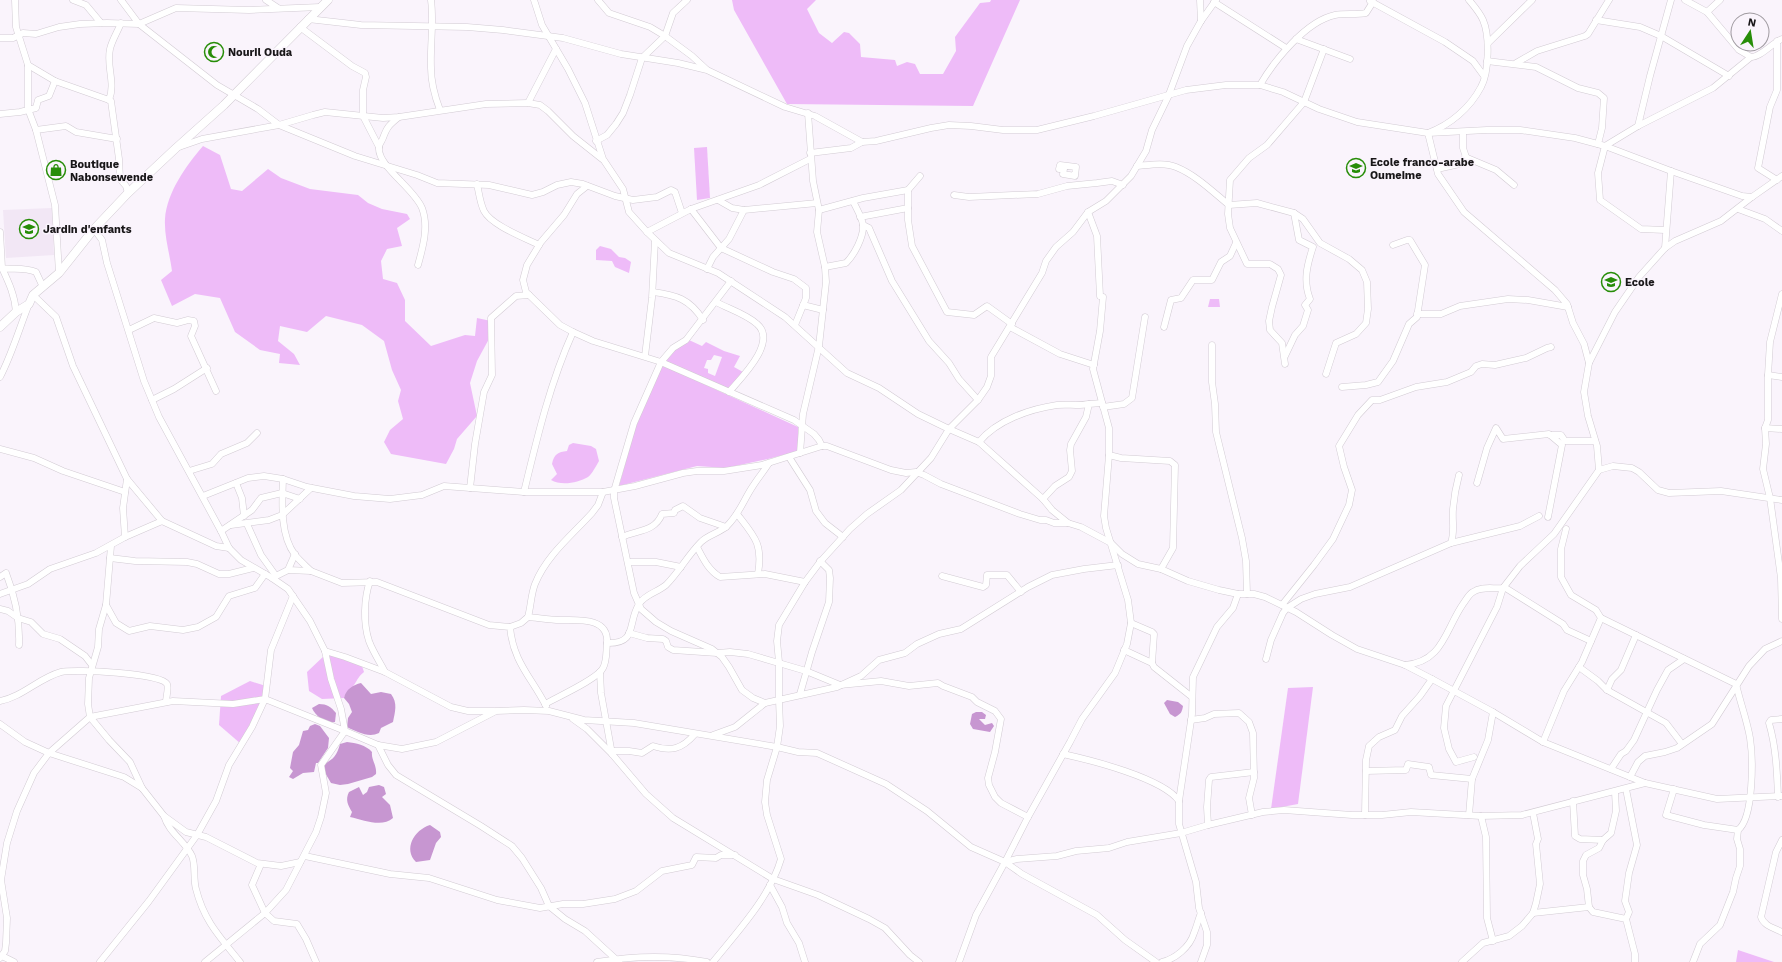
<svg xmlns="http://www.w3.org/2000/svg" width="1782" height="962" viewBox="0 0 1782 962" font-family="'Work Sans',sans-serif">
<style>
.built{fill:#f2e7f5}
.green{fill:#eebbf8;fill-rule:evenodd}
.water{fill:#c796d1}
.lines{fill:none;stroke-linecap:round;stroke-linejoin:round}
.minor-casing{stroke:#d2cbd3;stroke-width:7}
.tertiary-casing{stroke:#d2cbd3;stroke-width:9}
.minor{stroke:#fff;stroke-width:6}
.tertiary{stroke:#fff;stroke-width:8}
.labels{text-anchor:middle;stroke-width:3;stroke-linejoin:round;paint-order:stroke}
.poi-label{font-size:11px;font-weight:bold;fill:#181618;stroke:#faf4fc;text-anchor:start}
</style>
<rect width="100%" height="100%" fill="#faf4fc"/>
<path class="built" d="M52 208 54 255 6 258 3 210Z"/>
<g class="green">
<path d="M732 0H816L807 9 819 33 832 43 844 32 849 33 860 44 861 57 895 60 897 66 907 62 915 64 920 74H943L956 51 955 37 980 3 990 2 991 0H1020L973 106 787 104 734 10Z"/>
<path d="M203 146 220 155 231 189 242 191 268 169 281 178 310 189 358 195 368 203 382 209 407 214 410 219 397 228 402 246 387 249 381 261 383 279 397 283 405 300V321L431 346 465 335 475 336 477 318 491 321 490 337 477 361 470 383 477 416 457 439 454 449 446 464 391 454 384 442 390 430 403 419 398 401 401 390 392 370 384 341 362 325 326 316 307 332 280 326 278 341 294 354 300 365 279 363 280 354 260 350 235 332 220 298 195 294 172 306 161 280 172 271C170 255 164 236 165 219 167 192 186 166 203 146Z"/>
<path d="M707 147 710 198 697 200 694 148Z"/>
<path d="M600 246 611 249 619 257 625 258 631 262 629 273 615 267 612 261 596 260V250Z"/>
<path d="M1210 299H1219L1220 307H1208Z"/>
<path d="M689 340 702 346 706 342 724 351 740 356 734 367 743 372 729 391 664 362 673 349ZM714 355 722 357 715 376 708 373V369L704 368 707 360H711Z"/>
<path d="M662 365 798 427V451L768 459 726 468 697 466 619 486 636 425Z"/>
<path d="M573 443 591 446 596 449 599 461C596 466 592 474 588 477 578 483 561 486 551 480L557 474 552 464C554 454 558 452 567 451L569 445Z"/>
<path d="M334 654 361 663 364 672C358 677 358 679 354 685 350 690 346 691 344 698L322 699 309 691 307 672 325 655Z"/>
<path d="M250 681 266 686 263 701 241 744 219 725 221 696Z"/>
<path d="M1313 687 1298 804 1271 809 1288 688Z"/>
<path d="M1738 950 1774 962H1736Z"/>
</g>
<g class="water">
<path d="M361 683 371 694 381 692 391 694C398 703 395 712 393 722L381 728 379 733C369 738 357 732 347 727L348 718 352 712 349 704 344 698C346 689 353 685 361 683Z"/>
<path d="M1167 700 1178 702 1183 706C1182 712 1181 714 1175 717L1170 714 1164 703Z"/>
<path d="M319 704C327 704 331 707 336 713L335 722C326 724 316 717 312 708Z"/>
<path d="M976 712H982L986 715 985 719H979L985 725 992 723 994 726 990 732 973 729 970 724 972 714Z"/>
<path d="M315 724 320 726 329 738 328 748 318 763H316L314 772 303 773 293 779 289 777 293 771 290 768 293 752 299 745 303 731 308 730 310 726Z"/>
<path d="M347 742C356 743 366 745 372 752 371 760 377 765 376 774L372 777 348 784 340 785 331 783 324 771V764C334 759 337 755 340 744Z"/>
<path d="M379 785 384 787 386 794 382 797 390 805 393 818C382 828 364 820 350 817L352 812C348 805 345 800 349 792L359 787 363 795 367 792 369 787Z"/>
<path d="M430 825 440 832 441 837 436 843 430 860 416 862C403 849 414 830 430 825Z"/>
</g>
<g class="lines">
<g class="minor-casing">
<g id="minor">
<path d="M15 0 16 27 28 65V109L36 130 55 205 59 273"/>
<path d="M73 0 86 5 101 23"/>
<path d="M121 0 139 24 217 85 258 109 279 125 355 156 417 175 437 183 489 185 532 195 543 192 557 185 571 182 583 184 615 196 633 200 657 197 671 190 675 192 682 213"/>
<path d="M266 0 278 8"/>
<path d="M431 0C434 23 430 45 431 68 431 83 435 97 440 110"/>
<path d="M534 0 542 25 568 69 585 103 603 159 623 189 629 212 647 232 669 253 718 273 785 317 847 373 879 388 918 414 949 429 931 458 901 490 867 514 850 529 820 562 805 582 779 625 777 641 779 662V700L780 726 777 747 767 780 765 802 767 815 781 859C770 897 738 931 713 962"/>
<path d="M598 0 609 13 650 27 665 36 692 56 706 69"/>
<path d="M1200 0 1201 21"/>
<path d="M1685 0 1707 12 1739 50 1751 57C1761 57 1772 43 1782 39"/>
<path d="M1370 1 1445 42 1473 61 1484 76"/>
<path d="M1214 2 1286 48"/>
<path d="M1707 12 1720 0"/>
<path d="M308 19 361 25 467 27 503 30 563 38 621 54 678 63 707 70 785 107 815 116 862 142 876 141 931 128 949 125 971 126 1003 130H1037L1094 116 1186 90 1226 85H1260L1283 92 1319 109 1357 122 1428 133 1487 130H1520L1575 138 1605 146 1671 171 1742 196 1752 197 1782 176"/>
<path d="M1596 20 1640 27 1661 36 1729 76"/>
<path d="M300 27 352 66 365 73 366 77 363 90V116L379 147"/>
<path d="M0 38H13L23 33 36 34 59 27 80 24 107 23 139 24 176 8 249 10 320 7"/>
<path d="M1296 39 1350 59"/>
<path d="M1488 43 1532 0"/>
<path d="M1487 61 1536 67 1578 88 1598 93 1604 98 1602 128 1598 144"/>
<path d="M1516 63 1537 51 1585 36 1588 34 1609 0"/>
<path d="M28 65 55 81 109 100C116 83 106 66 110 49 112 40 118 31 121 23"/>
<path d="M1260 85C1274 61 1306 21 1335 15 1345 13 1356 15 1366 13L1373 2"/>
<path d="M109 100 111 101 119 159 120 179 126 186 128 193"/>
<path d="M528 103 556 49"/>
<path d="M0 114 20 112 36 108 38 100 49 96 55 81"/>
<path d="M399 117C389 125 387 127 383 138 382 141 379 144 379 147 377 166 414 188 422 208 429 226 423 247 418 265"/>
<path d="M1638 126 1650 76 1671 0"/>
<path d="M36 130 66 126 76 132 117 139"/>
<path d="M596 141 607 135 616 124 623 113 630 95 642 58 665 36 673 13 687 0"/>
<path d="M179 147 202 139 279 125 313 115 325 112 383 118 399 117 486 104 528 103 540 105 548 111 573 136 602 159"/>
<path d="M810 153 851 148 862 142"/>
<path d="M1465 157 1496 170 1514 185"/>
<path d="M1060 165 1076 167 1075 176 1063 174 1064 169H1059Z"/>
<path d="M1137 166C1149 165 1164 162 1176 167 1196 175 1213 192 1229 205L1257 203 1294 213 1303 219 1320 243 1349 259 1362 270 1367 282 1368 309 1366 323 1356 334 1336 343 1326 374"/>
<path d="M1437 169 1464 163 1467 160 1463 148V132"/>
<path d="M1777 180 1758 168 1770 107 1777 90V41"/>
<path d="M477 184C479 193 480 203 484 211 491 225 525 238 539 245"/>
<path d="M587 186 577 194 564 215 541 242 527 265 523 280 526 292 560 325 573 332 593 341 661 362 794 420 814 434 819 440 822 446"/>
<path d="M908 190V220L912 246 947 312 974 315 987 306 1012 324"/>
<path d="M954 195 969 197 1038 194 1067 186 1097 183 1112 181 1123 185"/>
<path d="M718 200 732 208 744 210 817 203"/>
<path d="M691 209 721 248 773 272 794 279 806 288V298L795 325"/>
<path d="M1738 209 1765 219 1782 231"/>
<path d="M819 210 863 198 908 190 920 176"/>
<path d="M1088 212 1097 236 1100 296"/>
<path d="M860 217 908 208"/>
<path d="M863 225 869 228 892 281 929 341 949 363 959 379 978 400"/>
<path d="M94 229 102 240 107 263 144 381 159 417 221 531 229 548 241 560 272 578 288 589 310 621 325 651 331 679 341 709 345 731 378 745 402 749 436 742 496 711 524 710 549 711 584 720 634 723 777 747 798 752 817 753 886 784 927 811 971 847 1005 862 1017 859 1057 856 1076 851 1109 848 1127 842 1181 833 1208 825 1263 812 1284 810 1352 815H1382L1411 812 1481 816 1522 815 1645 783"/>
<path d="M1665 230 1641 229 1600 200 1598 173 1605 146 1638 126 1713 88 1751 57"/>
<path d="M0 232 2 268C13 270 24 267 36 272L43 287"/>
<path d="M647 232 691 209 759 185 810 159"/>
<path d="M1665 248 1671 171"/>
<path d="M825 267 846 263C854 255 864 237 863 225 862 217 856 208 853 201"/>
<path d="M0 268H2C9 283 15 296 16 312"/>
<path d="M707 269 713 257 729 239 744 210"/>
<path d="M731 281 686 340 673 348 661 362 634 423 614 491V498L634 593 641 609 656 622 671 631 712 649 722 657 729 667 742 690 753 698 765 703"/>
<path d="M653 292C676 295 690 299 703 320"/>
<path d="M1782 294 1770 342 1768 375V420L1765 428 1766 444 1763 469 1770 498 1781 578 1782 619"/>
<path d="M33 295 56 317 73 366 127 479 162 521"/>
<path d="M716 302C729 309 746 314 757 324 778 342 741 378 729 392"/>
<path d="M803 305 823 310"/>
<path d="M1417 314H1441L1460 306 1508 299 1528 300 1568 307"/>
<path d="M1010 327 1060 354 1094 365"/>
<path d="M1164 327 1171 300 1181 298 1193 280H1212L1221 262 1230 256 1236 243"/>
<path d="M129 330 154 318 177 323 188 320 194 321 195 326 191 336 216 391"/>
<path d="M1212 345V382L1215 404 1216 432 1242 538 1246 561 1247 594"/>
<path d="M645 356 652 298 655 241"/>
<path d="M1285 356 1295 335 1303 326 1308 310 1305 305 1310 299C1303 281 1307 265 1313 247L1299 240 1294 213"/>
<path d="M1589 363 1615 312 1639 277 1665 248 1675 241 1721 221 1752 197"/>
<path d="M1285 364 1282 343 1270 330 1269 321 1272 307 1281 275 1278 269 1270 264H1247L1230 228 1228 214 1230 180 1249 158 1267 145 1304 102 1324 49"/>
<path d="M1768 375 1782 377"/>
<path d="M0 377C12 354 19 329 29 304"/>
<path d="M1342 387 1366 385 1378 382 1393 361 1409 324 1417 317 1425 265 1410 240H1407L1393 245"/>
<path d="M152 400 174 389 207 368"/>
<path d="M1103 407 1124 404 1132 398 1145 317"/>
<path d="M1765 428 1782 429"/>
<path d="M1550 435H1561L1565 441H1595"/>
<path d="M979 442C997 420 1030 409 1057 405 1068 404 1078 406 1089 404"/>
<path d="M0 449 34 458 63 471 125 492"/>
<path d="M800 453 803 414 819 346 826 282 825 267 817 232 819 210 813 181 808 113"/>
<path d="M1109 455 1121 458 1170 461 1175 465 1173 548 1161 569"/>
<path d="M789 457 810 490 816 511 825 523 843 537"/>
<path d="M1599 470 1613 466 1632 468 1639 472 1658 490 1669 493 1721 491 1782 500"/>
<path d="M189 471 212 464 221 454 247 443 257 433"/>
<path d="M283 479C282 503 280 535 295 555 300 561 306 566 311 571"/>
<path d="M236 483 242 498 244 516"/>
<path d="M1477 483 1487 448 1496 428 1503 439 1549 434 1562 445 1548 517"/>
<path d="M470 488 475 444 484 392 492 375 491 318 516 296 529 295"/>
<path d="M524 492C537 438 550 383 573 332"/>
<path d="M203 496 248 478 264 476 283 479 307 487 354 496 390 499 422 495 444 486 524 492H603L635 486 683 473 697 471H724L762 465 822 446H827L891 470 906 473 916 472 924 475 941 484 1020 514 1040 520H1046L1054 523H1068L1081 527 1111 543 1122 554 1138 564 1161 569 1188 581 1219 590 1238 594H1254L1265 597 1296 612 1332 635 1357 649 1405 665 1432 679 1493 712 1543 742 1645 783 1717 799 1782 796"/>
<path d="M1043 499 1055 486 1069 477 1072 471 1070 450 1071 444 1086 417 1089 404 1102 403"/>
<path d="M737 514C755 537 763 544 758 574"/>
<path d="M1068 523 1052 510 1043 499 979 442 949 429 978 400 987 387 991 376V357L1042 273 1046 261 1056 247 1073 232 1088 212 1106 201 1131 176 1146 151 1152 130 1168 97 1187 46 1201 21 1216 0"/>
<path d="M247 524 261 555 276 576"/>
<path d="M231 525 269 520 282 515 311 488"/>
<path d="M221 531 252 510 261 498 282 493 300 499"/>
<path d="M125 537 123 508 127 479"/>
<path d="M622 537C637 530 655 532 662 514L674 513 675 510 683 506 700 518 726 527"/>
<path d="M1451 543C1455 531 1452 522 1453 509 1454 497 1456 486 1459 475"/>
<path d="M111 546 106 605 99 629 98 647 89 678 88 704 90 717 109 740 130 762 142 788"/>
<path d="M697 547C703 558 708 570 720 577L765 574 805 582"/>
<path d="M110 558 135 561 187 562 197 564 219 574H229L253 568"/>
<path d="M628 562H656L681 567"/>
<path d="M288 570 295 554"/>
<path d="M942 576 983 587 986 585 987 575H1007L1021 592"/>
<path d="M0 577 6 573C15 596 20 620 19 645"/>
<path d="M272 578 288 570 311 571 342 583 377 582 489 625 510 627C513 662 532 678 546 706"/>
<path d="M370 581C364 598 363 623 369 641 373 652 380 662 385 672"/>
<path d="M1504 587 1563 624 1567 630 1591 641"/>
<path d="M0 594 28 584 50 569 96 553 125 537 162 521 216 546 229 548"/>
<path d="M106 605 116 623 129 631 150 626 183 630 198 627 216 617 229 596 255 588 265 574"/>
<path d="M1282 605 1314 565 1333 539 1349 505 1352 490 1344 467 1339 446 1358 415 1372 400H1380L1416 387 1447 382 1471 372 1476 366 1482 364 1495 365 1526 358 1547 348 1551 347"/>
<path d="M0 609 8 611 18 618 31 622 43 634 60 639 85 656 92 665"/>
<path d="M528 617C539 618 550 620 560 620 578 620 609 617 607 643"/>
<path d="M1601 618 1736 684C1740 702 1747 720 1750 738 1753 757 1754 818 1738 830L1737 839 1740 849V866L1736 878 1733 892 1720 925 1700 944 1693 962"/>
<path d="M1131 623 1152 632 1154 634 1152 663 1154 667 1192 697"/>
<path d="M510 627 521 623 528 617C531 606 531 594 535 584 546 556 572 535 592 513L598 505 603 492"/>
<path d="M629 633 647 638 663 639 666 641 668 647 673 650 717 653 730 652 748 654 806 671 840 685 881 681 909 686 938 683 943 686 972 697 977 702 995 711 1001 719 995 752 988 778 989 785 995 797 1001 803 1028 817"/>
<path d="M1124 650 1152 663"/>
<path d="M325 651 345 657 385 672 451 707 468 711H494"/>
<path d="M1266 659 1271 640 1283 613 1287 608 1301 599 1315 594 1350 587 1451 543 1520 526 1539 516"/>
<path d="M1405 665C1443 662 1445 630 1463 604 1466 600 1469 594 1473 592 1481 586 1493 589 1503 588L1520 566 1554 534 1599 470 1597 446 1588 416 1584 392 1589 363 1584 344 1573 323 1567 304 1555 290 1464 212 1438 174 1428 133C1450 125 1470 108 1481 87 1489 73 1490 36 1483 20 1480 13 1474 6 1469 0"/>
<path d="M1579 667 1598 681 1607 690 1666 723 1682 744"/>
<path d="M600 672 601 693 612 754"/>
<path d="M1607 690 1612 679 1621 670 1636 635"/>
<path d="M800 694 812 652 829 602 830 578 829 570 820 561"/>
<path d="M0 701C22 697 39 678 61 672 75 669 161 673 167 684 169 688 166 697 166 702"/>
<path d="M545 704C557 697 598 679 603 668 607 661 606 652 607 643 638 644 627 623 639 604 645 594 658 592 666 585 679 572 688 555 701 542 708 535 719 533 727 526 740 513 744 499 753 486 758 478 764 471 769 463"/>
<path d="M573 719 587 729 612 754 646 794 673 818 773 879 818 895 869 919 885 928 910 955 919 962"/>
<path d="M1191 720 1205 718 1214 714 1239 713 1249 722 1253 733 1254 778 1249 798 1252 815"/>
<path d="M0 724 25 742 49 753 124 777 142 788 164 816 186 832 206 837 257 863 281 866 300 862"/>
<path d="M713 735 735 727 765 703 837 687 861 676 879 660 905 653 917 644 939 634 961 629 1028 587 1052 575 1084 569 1118 565"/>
<path d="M1543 742 1564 691 1582 662 1601 618 1596 610 1571 595 1561 577V549L1566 529"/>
<path d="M378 745 388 765 396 775 481 826 512 846 522 858 541 888 549 906 565 919 585 931 619 962"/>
<path d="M611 751H629L642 753 653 746C671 752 682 749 695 734"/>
<path d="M1063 754C1090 760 1163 778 1179 801"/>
<path d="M1474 757 1456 762 1449 749 1444 728 1446 706 1497 607 1503 588"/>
<path d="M1611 769 1621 754 1626 751 1634 740 1657 690 1668 670 1684 659"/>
<path d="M1366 771 1406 770 1408 764 1429 767 1431 775 1472 779"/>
<path d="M1630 777 1638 762 1645 756 1665 752 1677 748 1712 724 1749 666 1765 649 1782 641"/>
<path d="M1674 789 1666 815 1704 825 1738 830"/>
<path d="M1615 792 1616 811 1611 833 1603 840 1599 848 1586 855 1583 861V875L1587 889 1589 907 1593 912 1626 919 1635 954V962"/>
<path d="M1778 797C1777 771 1776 747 1769 723L1771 720 1782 719"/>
<path d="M1573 801 1575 836 1580 839 1603 840"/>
<path d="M1365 815 1366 760 1369 746 1379 737 1395 730 1402 716 1420 696 1432 679"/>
<path d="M1469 815 1472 779 1488 740 1493 712"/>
<path d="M164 816C169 833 185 841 192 856 196 866 193 879 196 889 204 921 220 937 240 962"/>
<path d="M1481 816 1486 837 1487 918 1493 941"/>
<path d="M1208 825 1207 807 1209 780 1211 777 1254 772"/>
<path d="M1782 840 1776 852 1761 917C1764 926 1774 928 1782 932"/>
<path d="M305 856 390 874 429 878 497 900 540 908 563 904H583L615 899 636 891 662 871 692 865 696 857 716 858 721 855H735"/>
<path d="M1005 862 1022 874 1097 915 1125 940 1156 962"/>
<path d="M770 885 782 907 787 923 799 943 805 962"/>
<path d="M1533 913 1589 907"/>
<path d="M1626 919 1629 912 1625 901 1629 873 1637 845 1626 789"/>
<path d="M2 956 14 962"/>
<path d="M0 958 5 951 6 943 7 918 1 880 7 843 17 811 34 773 49 753 90 717 173 701 233 704 265 699 271 650 293 596"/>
<path d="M100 962 149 901 197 835 216 801 229 765 252 727 265 699 345 731 321 765 326 793 321 817 316 832 286 890 265 913 274 921 297 924 306 939 316 962"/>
<path d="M205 962 265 913 252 885 261 864"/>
<path d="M597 962C632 956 672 955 707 962"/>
<path d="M959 962 976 915 1005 862 1028 817 1070 742 1082 719 1115 673 1127 644 1131 623 1128 600 1106 528 1104 516 1109 455V428L1093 369 1100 331 1103 297"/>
<path d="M1162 962C1175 959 1190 947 1194 933 1197 926 1198 920 1201 913"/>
<path d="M1201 962 1207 945V932L1199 908 1196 882 1179 824V801L1192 714 1193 677 1217 627 1233 608 1238 594"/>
<path d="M1462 962 1483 943 1509 936 1522 926 1533 913 1536 903 1540 884 1536 844 1538 839 1533 813"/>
</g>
</g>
<g class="tertiary-casing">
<path id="tertiary" d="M0 327 16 312 29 304 33 295 59 273 94 229 128 193 176 148 224 105 328 0"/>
</g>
<use href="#minor" class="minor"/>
<use href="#tertiary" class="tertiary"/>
</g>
<defs>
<g id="mosque-ring" transform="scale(1)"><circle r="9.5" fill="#faf4fc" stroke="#278d08" stroke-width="1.5"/><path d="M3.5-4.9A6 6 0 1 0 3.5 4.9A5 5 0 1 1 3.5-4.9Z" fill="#278d08"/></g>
<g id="school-ring" transform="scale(1)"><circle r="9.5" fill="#faf4fc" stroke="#278d08" stroke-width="1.5"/><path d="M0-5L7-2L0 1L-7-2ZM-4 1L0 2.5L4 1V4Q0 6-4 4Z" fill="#278d08"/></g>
<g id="shop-ring" transform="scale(1)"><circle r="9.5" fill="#faf4fc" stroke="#278d08" stroke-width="1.5"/><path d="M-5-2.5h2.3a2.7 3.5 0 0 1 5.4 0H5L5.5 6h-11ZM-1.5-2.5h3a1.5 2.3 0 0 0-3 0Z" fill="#278d08"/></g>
</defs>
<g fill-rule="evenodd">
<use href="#mosque-ring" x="214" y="52"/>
<use href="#school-ring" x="1356" y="168"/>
<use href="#shop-ring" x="56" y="170"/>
<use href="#school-ring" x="29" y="229"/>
<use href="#school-ring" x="1611" y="282"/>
</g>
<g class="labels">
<g class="poi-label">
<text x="228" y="56">Nouril Ouda</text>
<text x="1370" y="166">Ecole franco-arabe<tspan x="1370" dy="13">Oumeime</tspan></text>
<text x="70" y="168">Boutique<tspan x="70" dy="13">Nabonsewende</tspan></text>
<text x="43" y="233">Jardin d'enfants</text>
<text x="1625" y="286">Ecole</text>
</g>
</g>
<g transform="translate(1750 32) rotate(12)"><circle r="19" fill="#faf4fc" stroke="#a09ba1"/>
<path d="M0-3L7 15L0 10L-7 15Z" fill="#278d08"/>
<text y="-6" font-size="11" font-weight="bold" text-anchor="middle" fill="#181618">N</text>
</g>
</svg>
